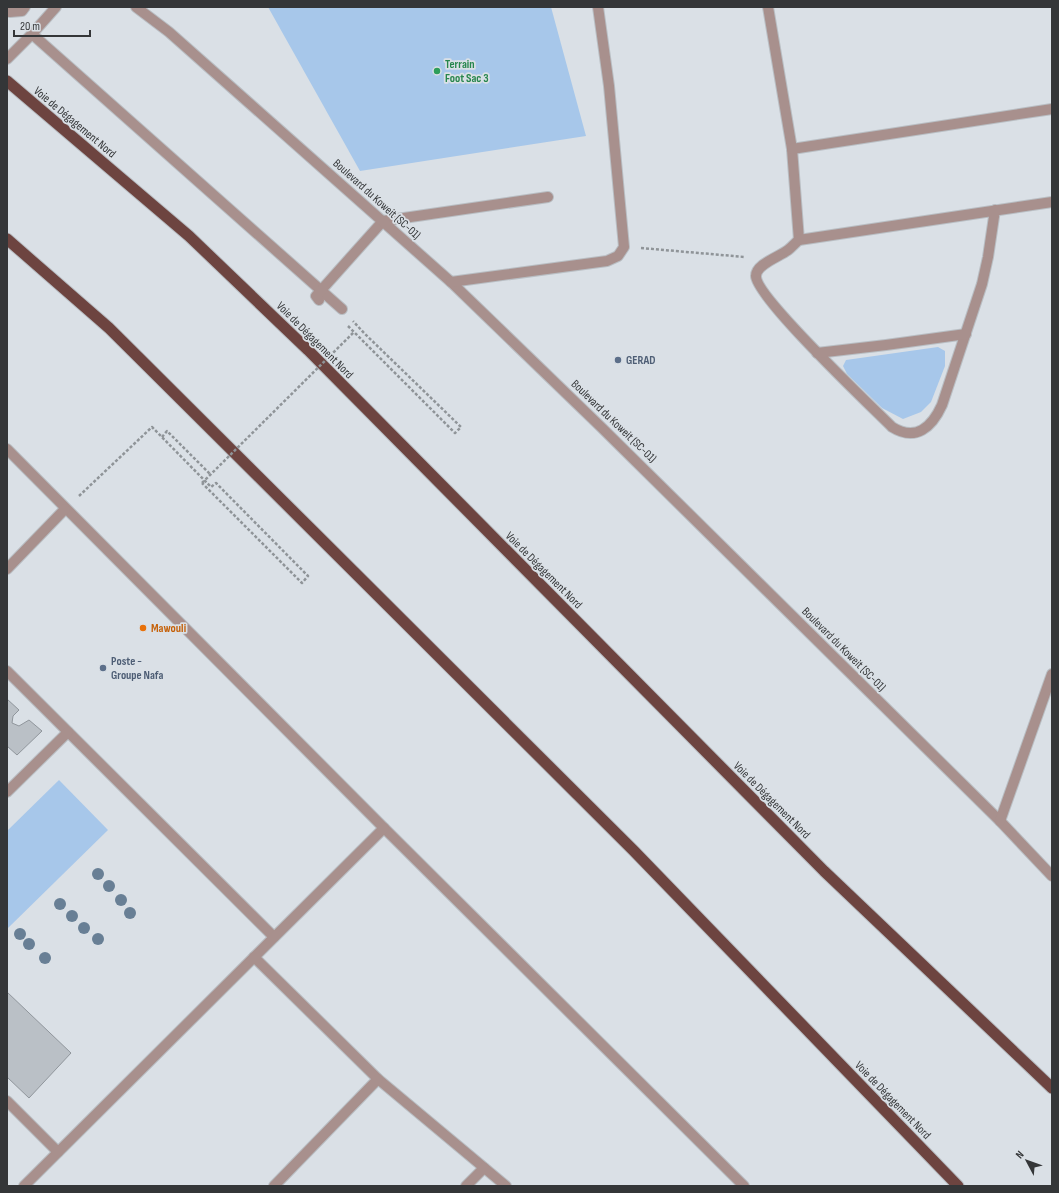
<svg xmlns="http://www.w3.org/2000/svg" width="1059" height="1193" viewBox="0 0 1059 1193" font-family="'Sofia Sans Condensed',sans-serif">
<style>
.green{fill:#a7c7ea}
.building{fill:#bac0c6;stroke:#90969c}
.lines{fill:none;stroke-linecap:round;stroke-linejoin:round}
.service-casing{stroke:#b9bec3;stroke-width:12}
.minor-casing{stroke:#b9bec3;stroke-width:12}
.trunk-casing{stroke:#b9bec3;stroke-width:13}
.path{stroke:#8f9498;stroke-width:2.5;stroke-dasharray:3 2;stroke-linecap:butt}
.service{stroke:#a8908d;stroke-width:10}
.minor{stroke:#a8908d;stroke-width:10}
.trunk{stroke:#6d4440;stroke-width:11}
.path-bridge{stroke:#8f9498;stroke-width:2.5;stroke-dasharray:3 2;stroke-linecap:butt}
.tree{fill:#687f95}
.leisure-dot{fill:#2e9e5b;stroke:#dae0e6;stroke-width:1.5}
.service-dot{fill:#5c6f8a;stroke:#dae0e6;stroke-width:1.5}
.food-dot{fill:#e8710a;stroke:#dae0e6;stroke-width:1.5}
.labels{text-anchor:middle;stroke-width:3.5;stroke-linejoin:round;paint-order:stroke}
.leisure-label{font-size:12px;font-weight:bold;fill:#27864d;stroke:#dae0e6;text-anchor:start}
.street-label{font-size:12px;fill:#343638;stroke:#dae0e6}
.service-label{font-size:12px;font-weight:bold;fill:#4e5e75;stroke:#dae0e6;text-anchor:start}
.food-label{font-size:12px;font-weight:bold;fill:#c56008;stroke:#dae0e6;text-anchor:start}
</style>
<rect width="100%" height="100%" fill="#dae0e6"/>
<g class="green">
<path d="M268 7H551L586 136 360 171Z"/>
<path d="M938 347 945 351V366L931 402 921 412 903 419 882 408 847 374 843 366 846 360Z"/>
<path d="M59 780 108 830 7 929V831Z"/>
</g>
<g class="building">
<path d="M7 699 19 710 13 716 12 723 19 726 29 720 42 731 17 755 7 746Z"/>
<path d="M7 992 71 1053 29 1098 7 1077Z"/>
</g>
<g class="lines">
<g class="service-casing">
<g id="service">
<path d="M7 10 10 12 22 11 25 7"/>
<path d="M32 34 342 309"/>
<path d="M319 300 316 296 383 221 548 197"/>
</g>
</g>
<g class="minor-casing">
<g id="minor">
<path d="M136 7 169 32 451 282 600 426 1000 821 1052 876"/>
<path d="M768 7 792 149 799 240"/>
<path d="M7 59 32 34 56 7"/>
<path d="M792 149 1052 109"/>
<path d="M995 210 988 257 982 284 942 405C932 427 916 442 892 427 872 407 755 296 756 276 756 264 779 257 788 250 792 247 795 243 799 240L1052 202"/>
<path d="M451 282 607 261 618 256 624 247 609 86 598 7"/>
<path d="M817 353 886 345 966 334"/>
<path d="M7 449 384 828 744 1186"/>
<path d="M7 569 65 509"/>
<path d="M7 671 274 937"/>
<path d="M7 792 68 732"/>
<path d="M1000 821 1052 674"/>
<path d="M254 957 378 1079 506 1186"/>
<path d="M7 1101 58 1152"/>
<path d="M24 1186 384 828"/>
<path d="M274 1186 378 1079"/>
<path d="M466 1186 484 1168"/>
</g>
</g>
<g class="trunk-casing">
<g id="trunk">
<path d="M7 81 189 236 308 350 824 871 1052 1088"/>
<path d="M7 239 109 328 316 534 634 851 958 1186"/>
</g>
</g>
<g class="path">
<path d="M641 248 745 257"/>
<path d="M348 326 455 433 461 427 364 333 353 321"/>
<path d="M162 437 167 431 211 475"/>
<path d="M79 496 152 427 211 487 216 483 308 576 302 583 202 483"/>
</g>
<use href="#service" class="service"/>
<use href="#minor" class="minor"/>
<use href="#trunk" class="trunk"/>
<path class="path-bridge" d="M202 483 354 332"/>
</g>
<g class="tree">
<circle cx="98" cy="874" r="6"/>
<circle cx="109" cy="886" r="6"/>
<circle cx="121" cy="900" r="6"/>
<circle cx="60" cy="904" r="6"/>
<circle cx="130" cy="913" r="6"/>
<circle cx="72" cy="916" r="6"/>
<circle cx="84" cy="928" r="6"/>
<circle cx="20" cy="934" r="6"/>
<circle cx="98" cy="939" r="6"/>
<circle cx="29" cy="944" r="6"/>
<circle cx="45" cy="958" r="6"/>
</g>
<circle class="leisure-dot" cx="437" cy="71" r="4"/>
<g class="service-dot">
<circle cx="618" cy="360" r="4"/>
<circle cx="103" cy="668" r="4"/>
</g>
<circle class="food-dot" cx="143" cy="628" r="4"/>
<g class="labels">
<g class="leisure-label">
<text x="445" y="68">Terrain<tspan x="445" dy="14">Foot Sac 3</tspan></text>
</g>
<g class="street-label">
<text transform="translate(75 122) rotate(40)" y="4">Voie de Dégagement Nord</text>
<text transform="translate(377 199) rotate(42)" y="4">Boulevard du Koweit (SC-01)</text>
<text transform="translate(315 340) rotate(45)" y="4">Voie de Dégagement Nord</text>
<text transform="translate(614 421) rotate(44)" y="4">Boulevard du Koweit (SC-01)</text>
<text transform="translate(544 570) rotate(45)" y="4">Voie de Dégagement Nord</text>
<text transform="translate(844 649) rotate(45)" y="4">Boulevard du Koweit (SC-01)</text>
<text transform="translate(772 800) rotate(45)" y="4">Voie de Dégagement Nord</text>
<text transform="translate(893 1100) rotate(46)" y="4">Voie de Dégagement Nord</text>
</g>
<g class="service-label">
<text x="626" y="364">GERAD</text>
<text x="111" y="665">Poste -<tspan x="111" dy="14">Groupe Nafa</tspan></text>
</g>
<g class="food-label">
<text x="151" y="632">Mawouli</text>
</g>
</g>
<rect width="1059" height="1193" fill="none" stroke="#343638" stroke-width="16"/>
<g transform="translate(1027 1161) rotate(311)" stroke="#dae0e6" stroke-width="3" paint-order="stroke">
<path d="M0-3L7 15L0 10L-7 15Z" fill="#343638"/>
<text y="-6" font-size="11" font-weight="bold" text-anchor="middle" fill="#343638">N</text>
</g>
<path d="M14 30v6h76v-6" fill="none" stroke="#343638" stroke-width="2"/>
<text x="20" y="30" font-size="12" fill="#343638" stroke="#dae0e6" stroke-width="3" paint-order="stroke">20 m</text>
</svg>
